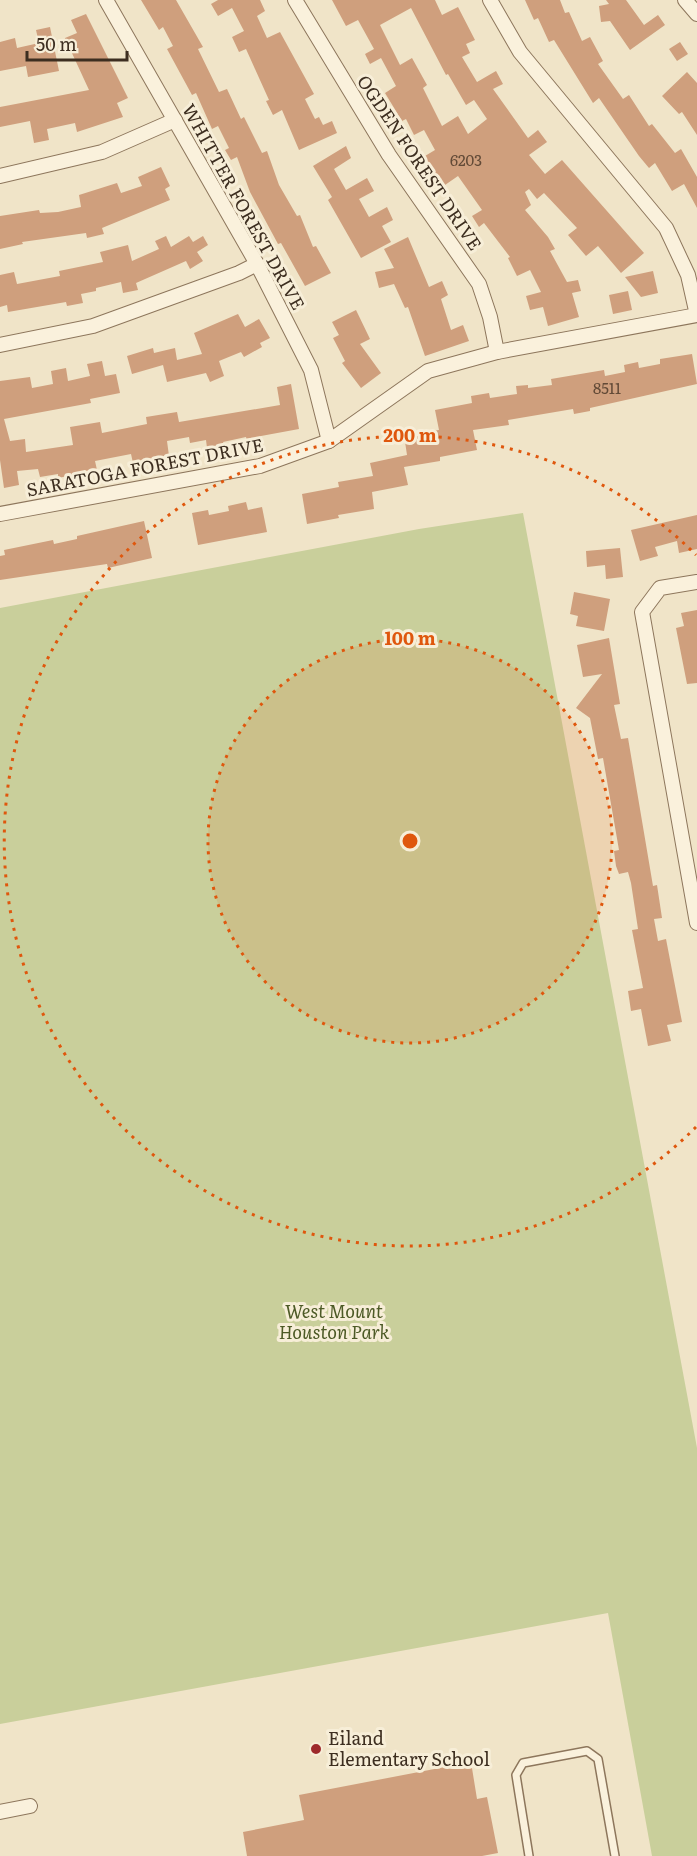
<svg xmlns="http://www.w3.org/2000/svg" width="697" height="1856" viewBox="0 0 697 1856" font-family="Literata,serif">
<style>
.green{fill:#c9cf9b}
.building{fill:#cf9f7d;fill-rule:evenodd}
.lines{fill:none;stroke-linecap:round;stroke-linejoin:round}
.service-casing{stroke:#8d765c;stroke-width:10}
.minor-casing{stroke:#8d765c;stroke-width:16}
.service{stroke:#faf1dc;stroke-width:7}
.minor{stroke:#faf1dc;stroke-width:14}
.ring{fill:none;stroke:#df570d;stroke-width:3;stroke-dasharray:3 6}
.poi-dot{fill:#9e2a2b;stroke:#f7eed8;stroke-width:2}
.labels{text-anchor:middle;stroke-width:6;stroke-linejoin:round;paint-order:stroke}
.number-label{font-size:15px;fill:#624a37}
.street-label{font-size:18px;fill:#3d2e20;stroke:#f7eed8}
.park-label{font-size:18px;font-style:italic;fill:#4d5a26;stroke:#f7eed8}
.poi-label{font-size:18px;fill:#3d2e20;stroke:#f7eed8;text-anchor:start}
.centre{fill:#df570d;stroke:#f7eed8;stroke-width:3}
.ring-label{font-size:18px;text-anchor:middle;font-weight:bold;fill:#df570d;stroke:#f7eed8;stroke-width:6;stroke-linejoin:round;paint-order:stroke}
</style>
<rect width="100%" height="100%" fill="#f0e4c8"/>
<path class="green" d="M523 513 697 1448V1856H652L608 1613 0 1724V608L419 529Z"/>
<g class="building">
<path d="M141 0H176L203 47 198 49 219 92 227 89 241 119 244 117 262 153 267 151 279 185 297 216 300 215 313 247 316 246 331 273 305 286 281 243 278 244 250 192 237 157 231 160 225 150 229 148 218 126 212 129 196 93 192 95 167 49 173 46 163 27 159 30Z"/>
<path d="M218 0H260L265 11 257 16 267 38 280 32 314 94 305 99 315 119 319 117 323 125 332 121 337 133 299 150 282 110 273 115 266 101 269 100 246 49 239 52 232 37 244 31 232 8 218 16 211 4Z"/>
<path d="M332 0H435L442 15 458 7 475 40 466 44 470 53 462 57 477 82 496 71 503 84 493 89 528 138 538 130 547 142 529 155 545 174 562 160 644 253 621 273 598 246 586 256 568 235 577 228 544 193 537 199 529 189 525 192 531 205 525 210 548 237 555 249 550 251 567 282 578 280 581 291 572 293 579 317 548 326 543 307 530 310 526 296 541 292 530 270 517 276 508 258 510 257 484 223 479 227 472 216 482 210 458 176 445 185 431 168 425 156 435 150 424 130 414 135 406 119 402 121 385 93 396 86 381 58 370 64 365 54 374 49 358 20 346 26ZM411 8 446 75 448 74 466 105 474 100 487 119 468 134 458 116 442 126 423 88 427 85 412 58 400 65 380 25Z"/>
<path d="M525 0H560L565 13 569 12 582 41 590 37 603 61 598 64 623 99 629 95 649 126 652 124 675 153 681 149 697 177V208L684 184 672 191 655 163 649 168 639 156 599 98 593 103 554 40 549 42 538 18 534 20Z"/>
<path d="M606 0H626L644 25 658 15 665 25 630 50 610 21 601 22 599 6 609 4Z"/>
<path d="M86 14 128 98 117 103 123 117 77 132 75 123 47 129 49 140 34 143 30 121 0 127V107L89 90 65 38 77 33 71 20Z"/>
<path d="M50 27 59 71 28 77 26 66 0 71V42L15 38 17 48 39 43 36 30Z"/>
<path d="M680 42 688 54 677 61 669 49Z"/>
<path d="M687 72 697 83V135L682 112 679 114 662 96Z"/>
<path d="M346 146 351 158 334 169 346 190 367 178 374 191 359 199 369 217 387 207 393 220 382 226 391 242 361 258 328 200 332 197 313 166Z"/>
<path d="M161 167 170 186 165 189 170 200 102 228 104 234 87 238 86 233 22 242 23 244 0 249V216L39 210 40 213 58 212 81 207 79 195 117 183 121 193 142 186 138 177Z"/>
<path d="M166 236 171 247 189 236 193 242 203 236 208 245 197 252 203 261 190 269 186 261 136 283 138 290 123 293 121 282 96 288V291L81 294 83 303 67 306 66 302 8 312 7 305 0 307V275L14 272 17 284 60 276 59 271 103 262 100 252 128 245 132 261 159 249 155 241Z"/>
<path d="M408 237 429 287 442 281 448 295 441 299 451 330 463 325 469 341 425 356 408 307 405 308 394 284 379 288 375 272 394 268 384 249Z"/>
<path d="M653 271 658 293 641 297 625 277Z"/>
<path d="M628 291 632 310 613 314 609 295Z"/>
<path d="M356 310 370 339 360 344 381 373 361 388 342 363 345 361 333 338 339 335 332 322Z"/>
<path d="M238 314 245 327 259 319 270 338 260 343 262 347 244 357 241 352 219 361 224 376 210 382 206 373 167 382 163 365 132 374 127 356 153 348 154 353 175 348 177 360 202 354 194 333Z"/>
<path d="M692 354 697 384 590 408V411L574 414 573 409 508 420 509 425 473 430 477 450 440 457V461L404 467 408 485 372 492 374 509 338 515 339 518 307 524 302 494 339 487 338 482 373 476 370 463 407 455 404 435 439 430 435 410 472 403 471 396 489 393 490 398 517 394 516 386 528 385V388L552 385 551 379 604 370 605 376 625 372 624 365 638 362 639 368 660 364V359Z"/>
<path d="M102 361 105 376 116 374 120 393 90 399 91 403 4 419 10 441 25 439 26 452 73 445 70 427 100 422 102 433 147 424 146 417 177 412 179 422 280 405 277 387 291 384 299 429 261 436V438L247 441 246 437 223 442 224 445 207 448 206 440 190 443 189 437 167 441 169 456 133 463 131 454 95 461 97 470 58 478V474L40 477 38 469 17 471 19 485 4 488 0 460V381L30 377 32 388 53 384 51 371 66 368 68 381 90 376 87 364Z"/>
<path d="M246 502 248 510 262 507 267 532 198 545 192 513 208 510 209 515 229 511 228 506Z"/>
<path d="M697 515V549L679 553 677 541 655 547 658 556 640 561 631 530Z"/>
<path d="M144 521 152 558 108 568 107 564 0 580V556L5 555 4 550 53 540 54 544 77 539V536Z"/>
<path d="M620 548 623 577 606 579 605 565 587 567 586 551Z"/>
<path d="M574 592 610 599 604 631 576 626 578 616 570 614Z"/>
<path d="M697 610V683L687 684 676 628 684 626 681 613Z"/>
<path d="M609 638 620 704 614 705 621 739 628 738 653 886 657 885 662 918 654 919 658 941 666 939 682 1022 667 1025 671 1041 648 1046 641 1009 631 1011 628 991 643 988 632 930 638 929 631 883 628 872 619 874 616 866 614 851 619 850 603 758 598 759 590 718 576 708 602 674 583 677 577 645Z"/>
<path d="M471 1762 477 1799 487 1797 498 1853 482 1856H247L243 1832 304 1820 299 1795Z"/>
</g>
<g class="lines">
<g class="service-casing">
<path id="service" d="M529 1856 516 1775 523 1763 587 1751 598 1759 615 1856"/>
</g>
<g class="minor-casing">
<g id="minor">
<path d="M106 0 257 264 311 370 329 441"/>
<path d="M295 0 389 155 479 284 490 317 497 352"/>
<path d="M490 0 520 52 666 228 688 275 697 315"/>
<path d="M685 0 697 14"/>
<path d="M0 176 102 152 175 120"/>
<path d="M0 345 93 326 239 273 257 264"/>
<path d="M0 514 260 466 329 441 428 371 497 352 697 315"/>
<path d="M697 582 660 588 642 612 697 923"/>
<path d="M0 1812 30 1806"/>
</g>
</g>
<use href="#service" class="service"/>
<use href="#minor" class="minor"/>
</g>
<circle cx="410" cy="841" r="202" fill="#df570d" fill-opacity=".12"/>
<g class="ring">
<circle cx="410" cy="841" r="202"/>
<path d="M696 1127A405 405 0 1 1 696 555"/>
</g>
<circle class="poi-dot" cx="316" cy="1749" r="6"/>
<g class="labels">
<g class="number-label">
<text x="466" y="166">6203</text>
<text x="607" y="394">8511</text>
</g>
<g class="street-label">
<text transform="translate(419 163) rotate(56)" y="6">OGDEN FOREST DRIVE</text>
<text transform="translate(243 207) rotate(61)" y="6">WHITTER FOREST DRIVE</text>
<text transform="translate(145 468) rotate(-11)" y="6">SARATOGA FOREST DRIVE</text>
</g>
<g class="park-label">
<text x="334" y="1318">West Mount<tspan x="334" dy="21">Houston Park</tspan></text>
</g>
<g class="poi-label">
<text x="328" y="1745">Eiland<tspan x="328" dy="21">Elementary School</tspan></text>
</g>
</g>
<circle cx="410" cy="841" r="9" class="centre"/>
<g class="ring-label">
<text x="410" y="442">200 m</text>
<text x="410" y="645">100 m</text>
</g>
<path d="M27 51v9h100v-9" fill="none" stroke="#3d2e20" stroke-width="3"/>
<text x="36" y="51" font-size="18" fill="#3d2e20" stroke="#f7eed8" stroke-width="4.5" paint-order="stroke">50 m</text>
</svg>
